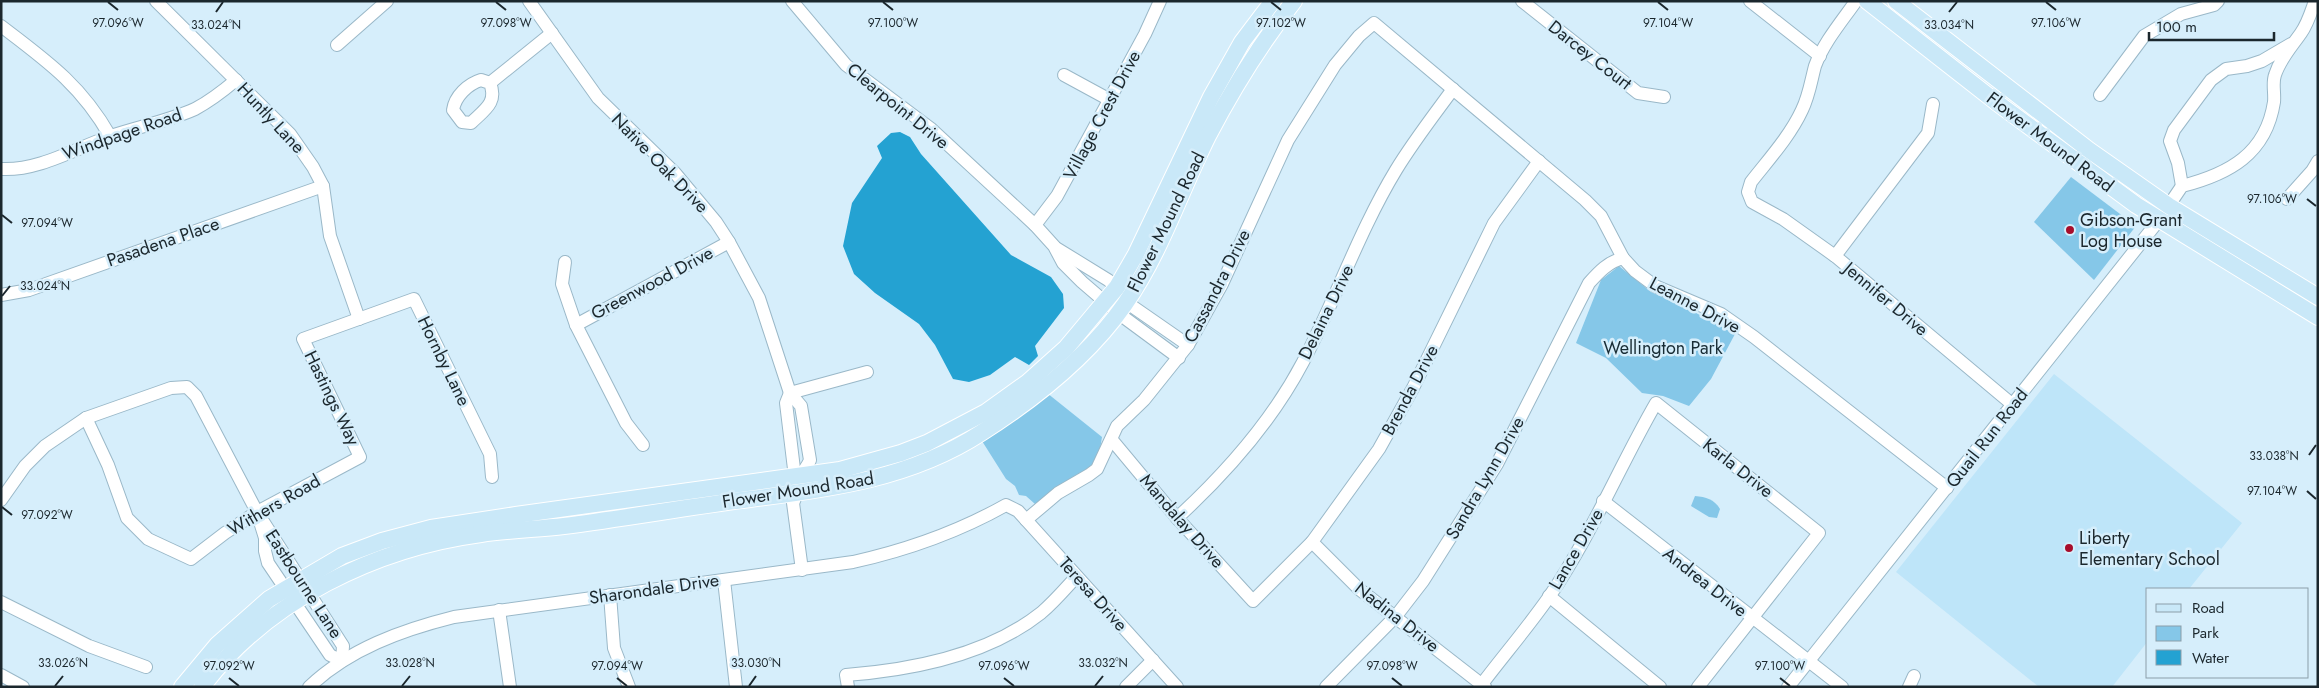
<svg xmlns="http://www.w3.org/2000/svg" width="2319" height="688" viewBox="0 0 2319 688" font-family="Jost,sans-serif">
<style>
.built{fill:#bee5f9}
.green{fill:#85c7e8}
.water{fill:#24a2d2}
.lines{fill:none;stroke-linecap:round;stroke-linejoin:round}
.minor-casing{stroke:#9ab8c8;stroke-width:14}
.major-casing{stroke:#fff;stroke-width:18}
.minor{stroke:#fff;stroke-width:12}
.major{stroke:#c9e8f8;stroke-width:16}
.ticks{fill:none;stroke:#1b272d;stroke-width:2}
.poi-dot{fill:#a70d2b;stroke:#d6eefb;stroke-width:2}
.labels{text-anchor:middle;stroke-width:5;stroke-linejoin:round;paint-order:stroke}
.street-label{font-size:18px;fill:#1b272d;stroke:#d6eefb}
.poi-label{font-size:18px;fill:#1b272d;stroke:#d6eefb;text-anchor:start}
.park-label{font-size:18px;fill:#182c35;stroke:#d6eefb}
.ticks-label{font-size:12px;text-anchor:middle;fill:#1b272d;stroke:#d6eefb;stroke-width:5;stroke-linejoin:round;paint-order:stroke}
</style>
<rect width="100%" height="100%" fill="#d6eefb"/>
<path class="built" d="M2054 374 2242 523 2189 589H2148V641L2112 687H2039L1896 572Z"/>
<g class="green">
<path d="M2071 177 2136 226 2094 280 2034 222Z"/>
<path d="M1619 266 1651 292 1685 307 1735 334 1711 379 1689 406 1663 396 1642 393 1606 358 1576 343 1601 280Z"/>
<path d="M1047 393 1102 437 1098 462C1077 477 1055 488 1035 504L1026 496 1019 495 1015 486 1006 479 982 441Z"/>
<path d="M1695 496C1706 497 1714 499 1720 509L1717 518 1709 517 1691 506Z"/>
</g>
<path class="water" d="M900 132 910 137 921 154 1011 255 1051 277 1063 294 1064 308 1035 346 1038 356 1029 365 1015 357 990 375 969 382 953 379 935 345 919 324 875 293 854 274 843 246 852 203 882 158 877 146 891 133Z"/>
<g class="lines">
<g class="minor-casing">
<g id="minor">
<path d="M156 1 290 134 313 167 323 186 330 236 359 319"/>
<path d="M529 1 598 98 675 173 716 222 729 242 759 298 790 393 801 406 810 460C808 466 804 469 801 475 797 482 798 494 793 503L802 570"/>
<path d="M792 1 846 65 930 128 1035 225 1054 246 1063 263 1082 282 1118 313 1179 358"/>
<path d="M1522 1 1638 93 1664 97"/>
<path d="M1750 1 1820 56"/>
<path d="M1856 1C1842 21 1824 42 1815 66 1811 81 1809 96 1802 110 1790 136 1769 159 1751 182L1748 192 1752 202 1783 219 1835 256 2013 405"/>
<path d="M1 26C47 61 81 85 110 136"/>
<path d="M337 45 387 1"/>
<path d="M1064 75 1110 100"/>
<path d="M481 80 490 83C498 103 484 110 471 123L462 122 453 110C455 96 468 84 481 80Z"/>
<path d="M490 83 552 33"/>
<path d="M2100 95 2144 36 2181 14 2214 5 2218 1"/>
<path d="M1 169C39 171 76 148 111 136 138 127 168 121 195 109 210 101 223 91 236 80"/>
<path d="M2182 186 2178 163 2170 141 2174 130 2211 80 2226 69 2247 66 2262 61 2291 44"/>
<path d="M2287 199 2312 171 2318 161"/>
<path d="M1035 225 1057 196 1145 34 1160 1"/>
<path d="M1056 248 1108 280 1117 287 1126 302 1188 345"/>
<path d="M1835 256 1928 133 1933 104"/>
<path d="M565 262 562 284 576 325 626 423 643 445"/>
<path d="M1 295 29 290 323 186"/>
<path d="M576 325 729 242"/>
<path d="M790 393 786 403 794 469 801 476"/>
<path d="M790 393 867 372"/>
<path d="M86 418 108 465 127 518 148 539 191 559 225 533 257 512 360 457 303 339 414 299 490 454 492 477"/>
<path d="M1112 440 1177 518 1253 601 1312 542 1379 449 1413 388 1494 223 1539 161"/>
<path d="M1 500 25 466 45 446 86 418 171 388 187 387 196 396 257 512 343 646 342 661 330 655 268 563 265 551V538L257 512"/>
<path d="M1603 501 1842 687"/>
<path d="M1177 518C1226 473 1272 421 1303 362 1336 299 1359 231 1396 170 1413 142 1434 115 1453 89"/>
<path d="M1026 520 1058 493 1089 475 1097 469 1117 426 1144 400 1188 345 1222 284 1288 140 1335 65 1359 36 1374 23 1585 200 1601 216 1623 258 1635 271 1655 286 1721 314 1754 337 1947 488"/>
<path d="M1312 542 1359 589 1485 687"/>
<path d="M724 580 736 687"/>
<path d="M610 595 614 648 629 687"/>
<path d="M1549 596 1660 687"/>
<path d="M1 602 89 646 146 667"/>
<path d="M499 610 510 687"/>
<path d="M1 675 23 687"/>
<path d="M1482 684C1504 655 1528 627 1549 597 1591 536 1619 467 1656 403L1819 533 1698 687"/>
<path d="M309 687C349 649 402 630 454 617L853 562C907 550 958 532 1006 505L1018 511 1177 687"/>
<path d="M848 687 846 675C912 670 988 655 1041 613 1054 602 1065 589 1076 577"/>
<path d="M1126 687 1153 660"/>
<path d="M1326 687 1396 616 1423 581 1497 464 1589 283C1599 272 1608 262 1623 258"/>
<path d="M1788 687 2159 220 2182 186C2229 174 2266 154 2274 102 2275 93 2272 83 2275 75 2280 59 2292 46 2301 33 2308 23 2311 12 2315 1"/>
<path d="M1909 687 1914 676"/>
</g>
</g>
<g class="major-casing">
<g id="major">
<path d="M1867 1 1996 102 2136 205 2318 317"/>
<path d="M1896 1 2089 150 2169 206 2318 297"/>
<path d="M182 687 217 645 269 599 342 556 382 541 431 528 516 515 840 470 901 453 927 443 986 412 1028 382 1066 348 1117 287 1136 254 1211 97 1242 42 1273 1"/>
<path d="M202 687C267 600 376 548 481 534 509 530 537 529 564 526 626 518 688 507 750 499 831 489 912 478 981 433 1036 398 1088 357 1125 304 1161 252 1180 192 1208 136 1233 88 1261 43 1294 1"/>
</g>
</g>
<use href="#minor" class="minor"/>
<use href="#major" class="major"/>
</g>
<path class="ticks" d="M108 2 118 10M496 2 506 10M883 2 893 10M1271 2 1281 10M1658 2 1668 10M2046 2 2056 10M216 12 223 2M1949 12 1957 2M2307 199 2316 206M2 215 12 223M2 296 10 286M2309 455 2316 445M2307 491 2316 499M2 507 12 515M229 678 239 686M617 678 627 686M1004 678 1014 686M1392 678 1402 686M1780 678 1790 686M55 686 63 676M402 686 410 676M749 686 756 676M1095 686 1103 676"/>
<g class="poi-dot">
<circle cx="2070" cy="230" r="5"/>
<circle cx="2069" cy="548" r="5"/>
</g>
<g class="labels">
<g class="street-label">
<text transform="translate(1590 55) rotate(38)" y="6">Darcey Court</text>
<text transform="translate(898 106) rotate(39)" y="6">Clearpoint Drive</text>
<text transform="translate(1102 115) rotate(-62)" y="6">Village Crest Drive</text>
<text transform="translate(271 118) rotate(47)" y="6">Huntly Lane</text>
<text transform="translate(122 134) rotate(-19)" y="6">Windpage Road</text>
<text transform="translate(2050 142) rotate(37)" y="6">Flower Mound Road</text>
<text transform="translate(660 163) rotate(46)" y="6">Native Oak Drive</text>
<text transform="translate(1166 222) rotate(-64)" y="6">Flower Mound Road</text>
<text transform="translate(163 242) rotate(-19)" y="6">Pasadena Place</text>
<text transform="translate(652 283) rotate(-28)" y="6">Greenwood Drive</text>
<text transform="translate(1217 286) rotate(-63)" y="6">Cassandra Drive</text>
<text transform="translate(1886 299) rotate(40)" y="6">Jennifer Drive</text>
<text transform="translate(1695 305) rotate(28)" y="6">Leanne Drive</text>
<text transform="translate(1326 312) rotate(-64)" y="6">Delaina Drive</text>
<text transform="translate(444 361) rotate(64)" y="6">Hornby Lane</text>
<text transform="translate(1410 390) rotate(-62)" y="6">Brenda Drive</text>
<text transform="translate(332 398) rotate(64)" y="6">Hastings Way</text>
<text transform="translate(1987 438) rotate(-52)" y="6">Quail Run Road</text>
<text transform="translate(1738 468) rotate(38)" y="6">Karla Drive</text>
<text transform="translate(1485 478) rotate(-60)" y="6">Sandra Lynn Drive</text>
<text transform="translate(798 490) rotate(-9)" y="6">Flower Mound Road</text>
<text transform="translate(274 505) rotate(-30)" y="6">Withers Road</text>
<text transform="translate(1182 521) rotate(49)" y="6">Mandalay Drive</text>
<text transform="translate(1576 549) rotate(-60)" y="6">Lance Drive</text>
<text transform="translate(1705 582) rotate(38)" y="6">Andrea Drive</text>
<text transform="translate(304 584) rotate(57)" y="6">Eastbourne Lane</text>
<text transform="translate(654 589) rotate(-8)" y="6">Sharondale Drive</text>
<text transform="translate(1093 594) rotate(48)" y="6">Teresa Drive</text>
<text transform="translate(1397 617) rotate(38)" y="6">Nadina Drive</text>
</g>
<g class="poi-label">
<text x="2080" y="226">Gibson-Grant<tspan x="2080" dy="21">Log House</tspan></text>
<text x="2079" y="544">Liberty<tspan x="2079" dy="21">Elementary School</tspan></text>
</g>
<g class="park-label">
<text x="1663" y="354">Wellington Park</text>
</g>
</g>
<g class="ticks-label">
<text x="893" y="27">97.100°W</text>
<text x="1668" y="27">97.104°W</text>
<text x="118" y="27">97.096°W</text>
<text x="506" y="27">97.098°W</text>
<text x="1281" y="27">97.102°W</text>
<text x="2056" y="27">97.106°W</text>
<text x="216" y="29">33.024°N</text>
<text x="1949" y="29">33.034°N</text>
<text x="2272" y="203">97.106°W</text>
<text x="47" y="227">97.094°W</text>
<text x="45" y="290">33.024°N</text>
<text x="2274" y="460">33.038°N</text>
<text x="2272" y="495">97.104°W</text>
<text x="47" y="519">97.092°W</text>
<text x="63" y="667">33.026°N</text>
<text x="410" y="667">33.028°N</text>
<text x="756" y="667">33.030°N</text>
<text x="1103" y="667">33.032°N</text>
<text x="229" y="670">97.092°W</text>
<text x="617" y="670">97.094°W</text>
<text x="1004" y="670">97.096°W</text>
<text x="1392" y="670">97.098°W</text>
<text x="1780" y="670">97.100°W</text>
</g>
<rect width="2319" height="688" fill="none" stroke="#1b272d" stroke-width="5"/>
<rect x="2146" y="588" width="162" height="90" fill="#d6eefb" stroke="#8b9ea9"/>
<rect x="2156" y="604" width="25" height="8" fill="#c9e8f8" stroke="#8b9ea9"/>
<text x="2192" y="613" font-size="15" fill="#1b272d">Road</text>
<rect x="2156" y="626" width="25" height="15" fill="#85c7e8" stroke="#8b9ea9"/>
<text x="2192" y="638" font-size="15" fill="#1b272d">Park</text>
<rect x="2156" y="650" width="25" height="15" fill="#24a2d2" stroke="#8b9ea9"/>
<text x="2192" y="663" font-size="15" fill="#1b272d">Water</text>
<path d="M2149 32v8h125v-8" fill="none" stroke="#1b272d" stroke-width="2.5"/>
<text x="2156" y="32" font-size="15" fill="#1b272d" stroke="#d6eefb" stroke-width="4" paint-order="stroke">100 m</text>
</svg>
